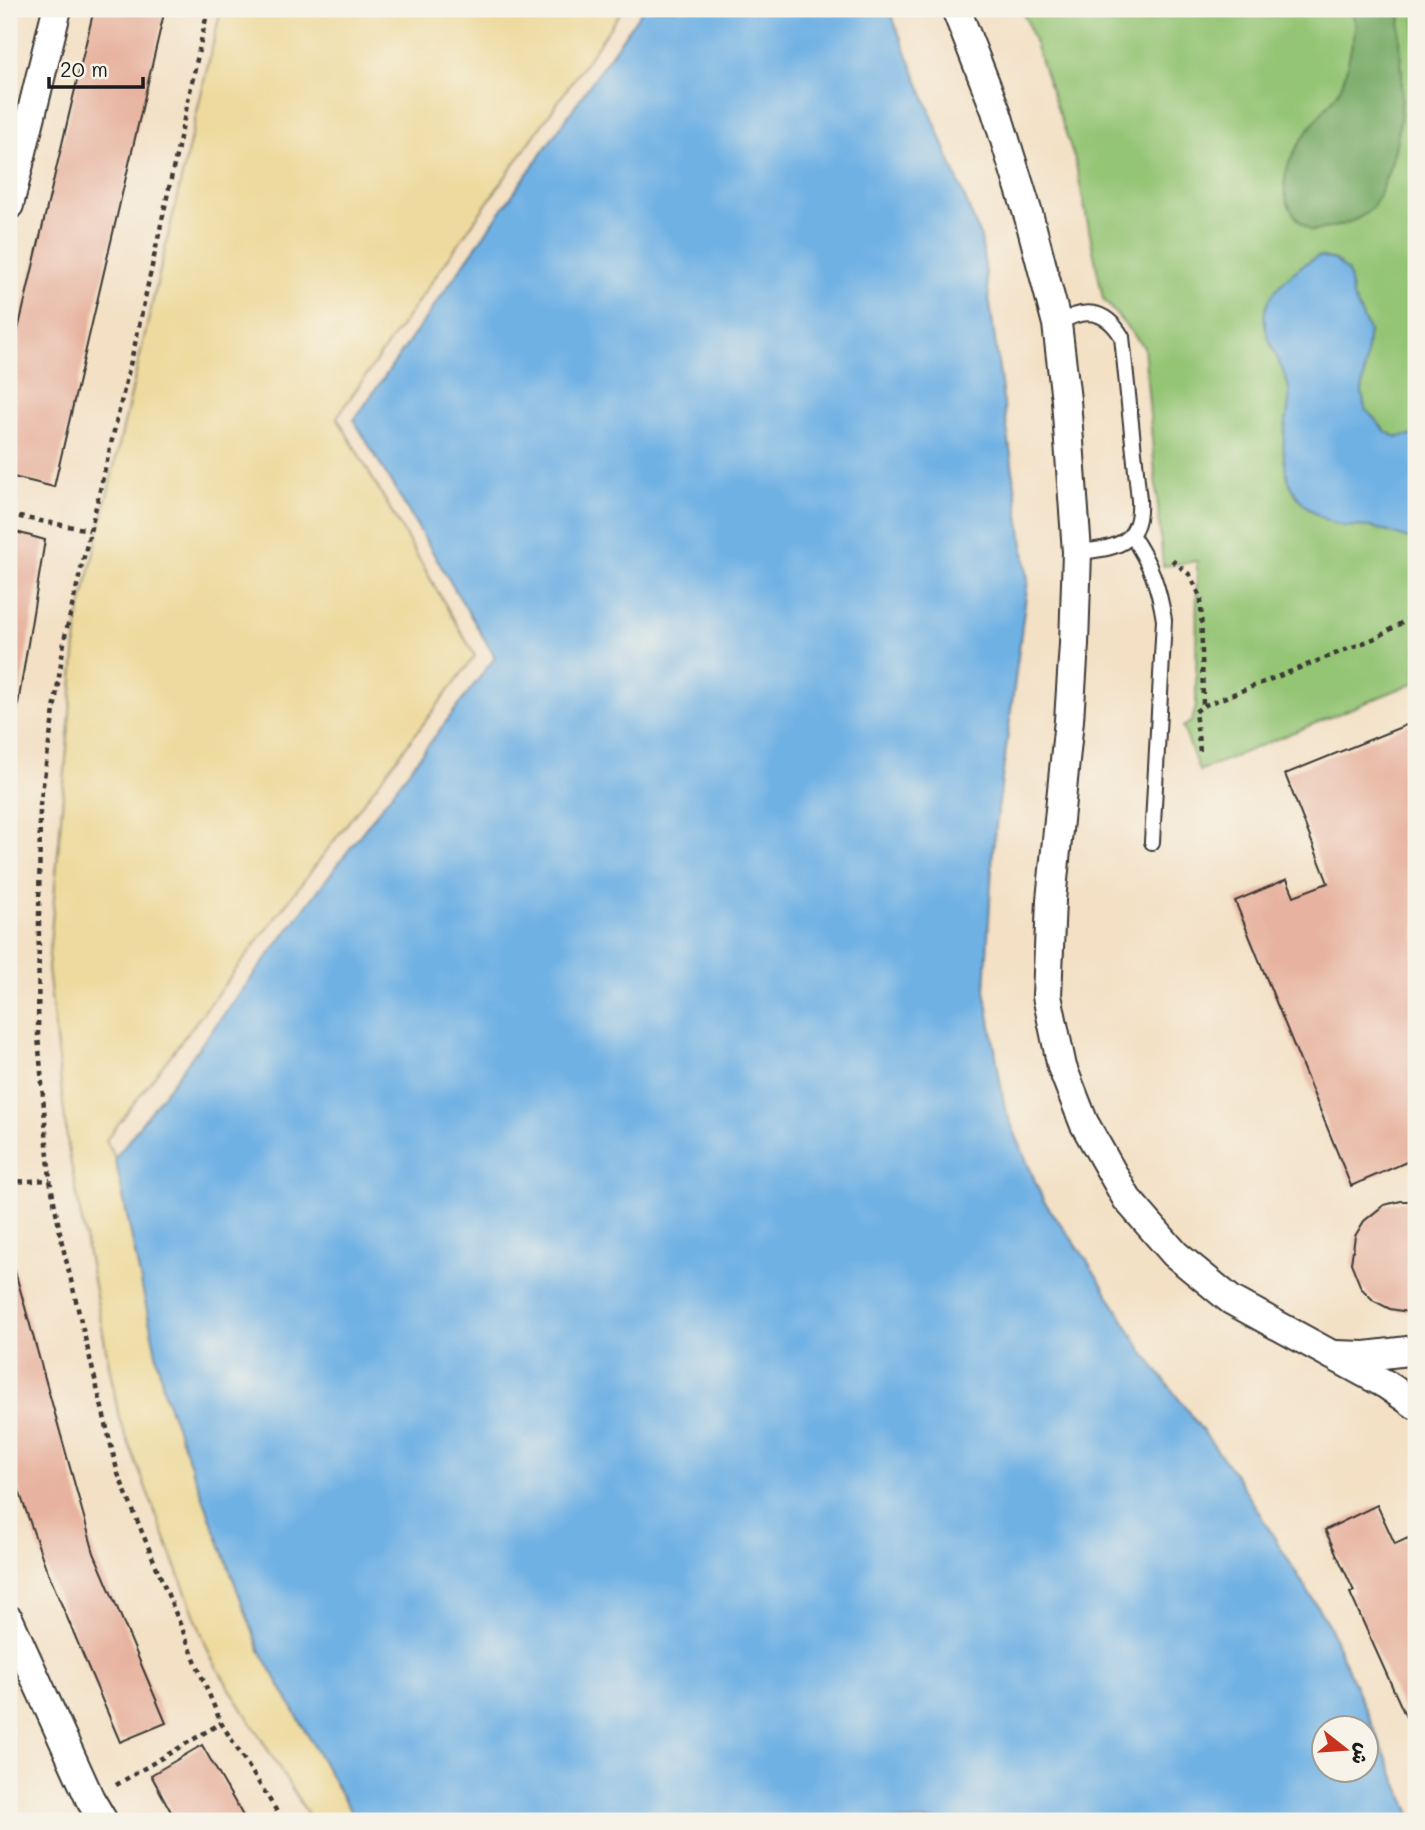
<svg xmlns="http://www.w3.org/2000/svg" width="1425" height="1830" viewBox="0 0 1425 1830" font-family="Mali,'Playpen Sans Arabic',sans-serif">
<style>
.green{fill:#94c574;stroke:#587048;stroke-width:2}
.forest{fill:#7a6;stroke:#4a6341;stroke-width:2}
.sand{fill:#eeda9e;stroke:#857b5d;stroke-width:2}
.water{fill:#70b1e4;stroke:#466680;stroke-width:2;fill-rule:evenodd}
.building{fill:#e7b29f}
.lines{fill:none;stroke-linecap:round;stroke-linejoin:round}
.service-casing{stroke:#3c3935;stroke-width:18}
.minor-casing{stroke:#3c3935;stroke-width:32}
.path{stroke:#3c3935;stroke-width:4.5;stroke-dasharray:5 5;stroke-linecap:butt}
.service{stroke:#fff;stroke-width:14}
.minor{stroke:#fff;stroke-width:28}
</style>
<rect width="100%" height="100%" fill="#f7f3e8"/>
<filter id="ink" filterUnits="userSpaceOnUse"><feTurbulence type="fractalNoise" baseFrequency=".0143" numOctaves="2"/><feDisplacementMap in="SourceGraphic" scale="14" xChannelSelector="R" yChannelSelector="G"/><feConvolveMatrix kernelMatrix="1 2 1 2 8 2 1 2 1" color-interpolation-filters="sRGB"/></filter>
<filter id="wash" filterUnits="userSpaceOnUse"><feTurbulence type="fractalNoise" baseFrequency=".00686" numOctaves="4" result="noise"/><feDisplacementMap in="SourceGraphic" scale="28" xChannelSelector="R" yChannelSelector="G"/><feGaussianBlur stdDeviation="1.57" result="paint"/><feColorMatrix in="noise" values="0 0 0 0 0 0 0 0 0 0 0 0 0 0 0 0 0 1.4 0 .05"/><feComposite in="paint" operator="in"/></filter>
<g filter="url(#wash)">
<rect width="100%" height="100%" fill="#f3e0c5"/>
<path class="green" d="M1020 9H1416V682L1199 771 1183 727 1192 721 1196 706 1197 561 1163 566 1144 347 1103 299 1075 160 1027 21Z"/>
<path class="forest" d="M1348 9H1402C1398 31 1401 51 1402 74 1403 111 1398 151 1383 185 1380 193 1377 203 1371 209 1355 224 1332 228 1311 231 1252 188 1305 134 1336 95 1346 81 1348 60 1352 44 1356 30 1358 19 1348 9Z"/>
<path class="sand" d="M221 9H623L337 417 475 656 106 1140 115 1158 165 1396 259 1648 356 1821H312L211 1658 119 1418 68 1148 48 968 78 621Z"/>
<g class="water">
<path d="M643 9H889L981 238 1028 580 993 849 985 990 1005 1109 1043 1200 1085 1257 1142 1350 1235 1474 1328 1624 1414 1821H356L259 1648 165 1396 115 1158 495 657 354 420ZM1324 1728H1366V1770H1324Z"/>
<path d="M1319 256 1335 260 1348 272 1353 297 1369 331 1362 393 1365 408 1386 432 1397 437 1416 435V541C1401 537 1386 530 1370 527 1361 526 1352 527 1343 526 1330 524 1311 512 1302 502 1286 486 1282 459 1284 437 1285 421 1291 404 1289 389 1285 366 1261 337 1265 312 1269 289 1300 265 1319 256Z"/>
</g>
<g id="blocks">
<g class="building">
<path d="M9 9H17L10 36H9Z"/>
<path d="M94 9H165L54 487 9 476V368Z"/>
<path d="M9 530 45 540 10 753H9Z"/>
<path d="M1416 721V1158L1351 1186 1235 901 1287 879 1294 896 1328 883 1285 774Z"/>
<path d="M9 1020H11L12 1125H9Z"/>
<path d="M1401 1201H1416V1311L1408 1312 1390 1309 1374 1301 1361 1288 1351 1263 1355 1236 1364 1221 1384 1205Z"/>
<path d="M9 1250 94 1553 166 1723 120 1742 46 1568 9 1462Z"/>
<path d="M1377 1505 1395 1544 1408 1538 1416 1556V1734L1414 1735 1350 1593 1354 1591 1325 1530Z"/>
<path d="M202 1745 246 1821H176L151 1775Z"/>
</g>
</g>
</g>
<g filter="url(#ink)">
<use href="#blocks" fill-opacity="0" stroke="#3c3935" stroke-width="2"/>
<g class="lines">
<g class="service-casing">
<g id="service">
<path d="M1057 324C1083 308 1105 308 1122 337L1139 500C1142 545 1114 549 1077 552"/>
<path d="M1131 535C1150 562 1159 587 1164 620L1152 842"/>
</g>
</g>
<g class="minor-casing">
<g id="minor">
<path d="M956 9 996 111 1029 217 1057 324 1066 400 1077 552 1074 644 1069 720 1051 900 1047 996 1062 1067 1084 1123 1127 1199 1175 1254 1231 1300 1387 1385 1416 1405"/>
<path d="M9 205 57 9"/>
<path d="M1335 1355 1366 1356 1416 1350"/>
<path d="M9 1620 90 1799 103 1821"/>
</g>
</g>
<g class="path">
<path d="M208 9 135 344 65 636 40 805 38 1036 50 1180 62 1243 118 1474 221 1723 283 1821"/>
<path d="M9 515 89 530"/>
<path d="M1172 560 1190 575 1201 598 1203 706"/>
<path d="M1200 751 1195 712 1203 706 1378 637 1416 614"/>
<path d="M9 1182 50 1180"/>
<path d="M116 1785 221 1723"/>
</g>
<use href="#service" class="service"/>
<use href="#minor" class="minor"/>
</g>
</g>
<rect width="1425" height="1830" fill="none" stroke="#f7f3e8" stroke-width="35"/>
<g transform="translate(1345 1749) rotate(107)"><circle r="33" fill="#f7f3e8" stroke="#9f9d96" stroke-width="2"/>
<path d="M0-5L12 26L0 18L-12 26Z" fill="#c8321e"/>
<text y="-10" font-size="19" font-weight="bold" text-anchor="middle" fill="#1c1c1c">ش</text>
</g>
<path d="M49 77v10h94v-10" fill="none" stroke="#1c1c1c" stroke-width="3.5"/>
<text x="60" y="77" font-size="21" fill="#1c1c1c" stroke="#f7f3e8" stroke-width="5" paint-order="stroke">20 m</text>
</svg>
